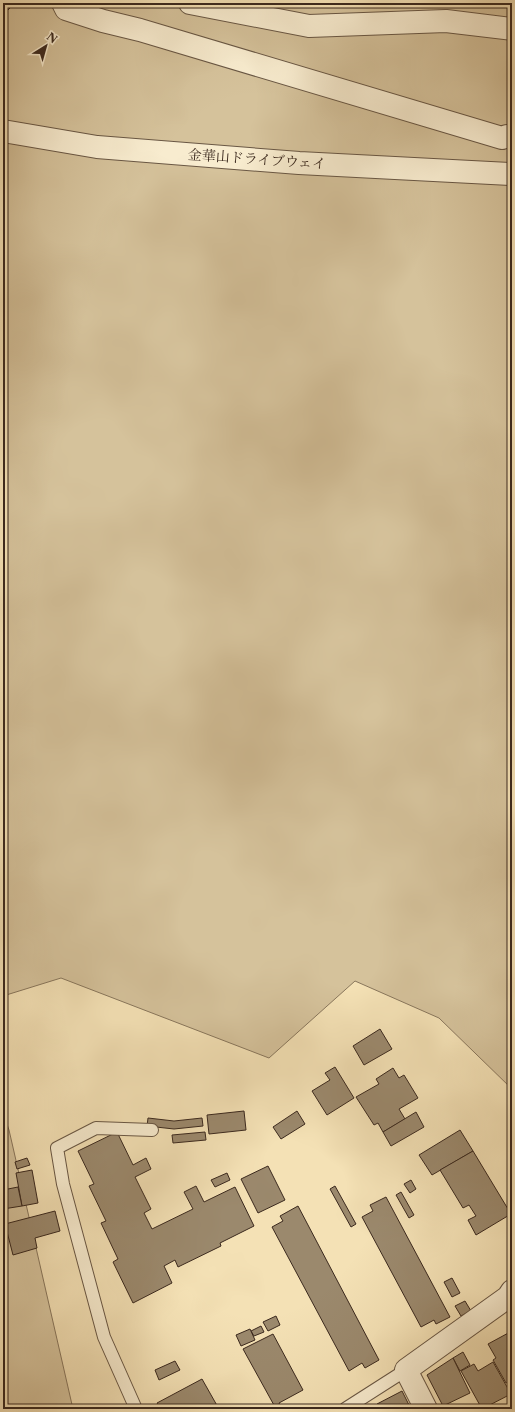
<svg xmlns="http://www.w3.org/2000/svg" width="515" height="1412" viewBox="0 0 515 1412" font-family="'Libre Caslon Text','Noto Serif JP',serif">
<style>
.green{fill:#d5c29b;stroke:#88765c}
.building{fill:#9b896d;stroke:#3b291e}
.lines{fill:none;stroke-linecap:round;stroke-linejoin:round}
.lane-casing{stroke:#695744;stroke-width:14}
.street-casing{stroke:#695744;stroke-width:24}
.lane{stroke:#f8eccf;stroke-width:12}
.street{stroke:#f8eccf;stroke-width:22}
.labels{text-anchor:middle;stroke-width:3.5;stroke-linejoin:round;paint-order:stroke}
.street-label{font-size:14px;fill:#3b291e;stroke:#f8eccf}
</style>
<rect width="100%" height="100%" fill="#f4e1b5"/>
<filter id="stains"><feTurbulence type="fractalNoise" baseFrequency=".005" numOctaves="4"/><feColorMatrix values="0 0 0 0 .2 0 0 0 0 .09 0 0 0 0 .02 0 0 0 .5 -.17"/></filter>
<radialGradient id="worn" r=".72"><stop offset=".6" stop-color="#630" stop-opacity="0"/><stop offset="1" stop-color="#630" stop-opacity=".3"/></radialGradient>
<g class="green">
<path d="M3 3H512V1089L439 1018 355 981 269 1058 61 978 3 996Z"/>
<path d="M3 1113 9 1130 73 1409H3Z"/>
</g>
<g class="building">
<path d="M3 3H15L7 11 3 10Z"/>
<path d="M380 1029 392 1049 364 1065 353 1046Z"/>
<path d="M335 1067 354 1098 327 1115 312 1091 330 1080 325 1073Z"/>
<path d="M393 1068 399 1078 404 1075 418 1098 399 1109 405 1119 383 1132 378 1123 374 1125 356 1097 379 1084 376 1079Z"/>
<path d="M244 1111 246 1130 209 1134 207 1115Z"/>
<path d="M297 1111 305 1124 281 1139 273 1127Z"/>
<path d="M416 1112 424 1127 391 1146 383 1132Z"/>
<path d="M148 1118 174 1121 202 1118 203 1126 174 1129 147 1126Z"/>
<path d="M460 1130 473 1151 432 1175 419 1155Z"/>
<path d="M117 1132 133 1165 146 1158 151 1169 135 1177 151 1209 144 1213 152 1229 193 1209 184 1192 196 1186 204 1202 235 1187 254 1226 220 1243 221 1246 178 1267 175 1260 164 1266 172 1283 133 1303 113 1262 118 1259 101 1223 106 1221 89 1186 94 1184 78 1151Z"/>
<path d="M205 1132 206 1140 173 1143 172 1135Z"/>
<path d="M473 1151 511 1214 476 1235 468 1220 476 1216 469 1205 463 1208 440 1170Z"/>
<path d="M27 1158 30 1165 17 1169 15 1162Z"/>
<path d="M268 1166 285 1200 258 1213 241 1179Z"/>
<path d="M32 1170 38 1203 22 1206 16 1173Z"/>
<path d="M227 1173 230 1180 215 1187 211 1180Z"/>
<path d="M411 1180 416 1189 410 1193 404 1184Z"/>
<path d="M335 1186 356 1224 351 1227 330 1189Z"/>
<path d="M18 1187 22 1206 3 1209V1190Z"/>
<path d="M401 1192 414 1215 409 1218 396 1195Z"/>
<path d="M386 1197 450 1317 436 1324 434 1320 421 1327 362 1217 373 1211 370 1205Z"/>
<path d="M298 1206 379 1360 365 1368 362 1363 349 1371 272 1227 283 1221 280 1216Z"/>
<path d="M55 1211 60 1231 35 1238 37 1248 13 1255 5 1224Z"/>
<path d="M452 1278 460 1293 452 1297 444 1282Z"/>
<path d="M465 1301 471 1311 461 1316 455 1306Z"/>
<path d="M276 1316 280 1325 268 1331 263 1322Z"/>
<path d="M261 1326 264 1332 254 1336 251 1331Z"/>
<path d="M250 1329 255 1340 241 1346 236 1335Z"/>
<path d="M512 1331V1380L506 1383 493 1360 496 1358 488 1344Z"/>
<path d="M273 1334 303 1390 279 1403 280 1405 275 1407 243 1349Z"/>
<path d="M463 1352 470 1365 460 1371 453 1358Z"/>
<path d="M453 1358 470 1393 443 1406 427 1375Z"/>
<path d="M175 1361 180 1370 159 1380 155 1370Z"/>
<path d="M493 1362 511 1394 482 1409 461 1371 474 1364 478 1371Z"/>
<path d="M202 1379 219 1409H161L157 1403Z"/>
<path d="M402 1391 411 1409H380L377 1404Z"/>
</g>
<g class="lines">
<g class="lane-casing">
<g id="lane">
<path d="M136 1409 104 1337 63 1184 57 1148 96 1128 152 1130"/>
<path d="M345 1409 406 1370"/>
</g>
</g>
<g class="street-casing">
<g id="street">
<path d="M63 3 66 9 103 21 140 30 502 138 507 136 512 137"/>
<path d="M190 3 309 26 446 21 512 29"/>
<path d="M3 131 97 147 299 163 512 174"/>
<path d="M426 1409 406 1370 508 1297 512 1291"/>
</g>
</g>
<use href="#lane" class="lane"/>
<use href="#street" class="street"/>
</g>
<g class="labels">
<g class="street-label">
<text transform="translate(257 159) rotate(4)" y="5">金華山ドライブウェイ</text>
</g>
</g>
<rect width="515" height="1412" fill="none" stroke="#f4e1b5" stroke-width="16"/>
<rect x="4" y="4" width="507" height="1404" fill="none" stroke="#3b291e" stroke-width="2"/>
<rect x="8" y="8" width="499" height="1396" fill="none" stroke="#3b291e"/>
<g transform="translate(46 46) rotate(37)" stroke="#f8eccf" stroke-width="3" paint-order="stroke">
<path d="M0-3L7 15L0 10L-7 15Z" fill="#3b291e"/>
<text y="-6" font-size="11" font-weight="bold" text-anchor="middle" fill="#3b291e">N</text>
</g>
<rect width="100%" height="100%" filter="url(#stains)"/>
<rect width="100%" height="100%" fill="url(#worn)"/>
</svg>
